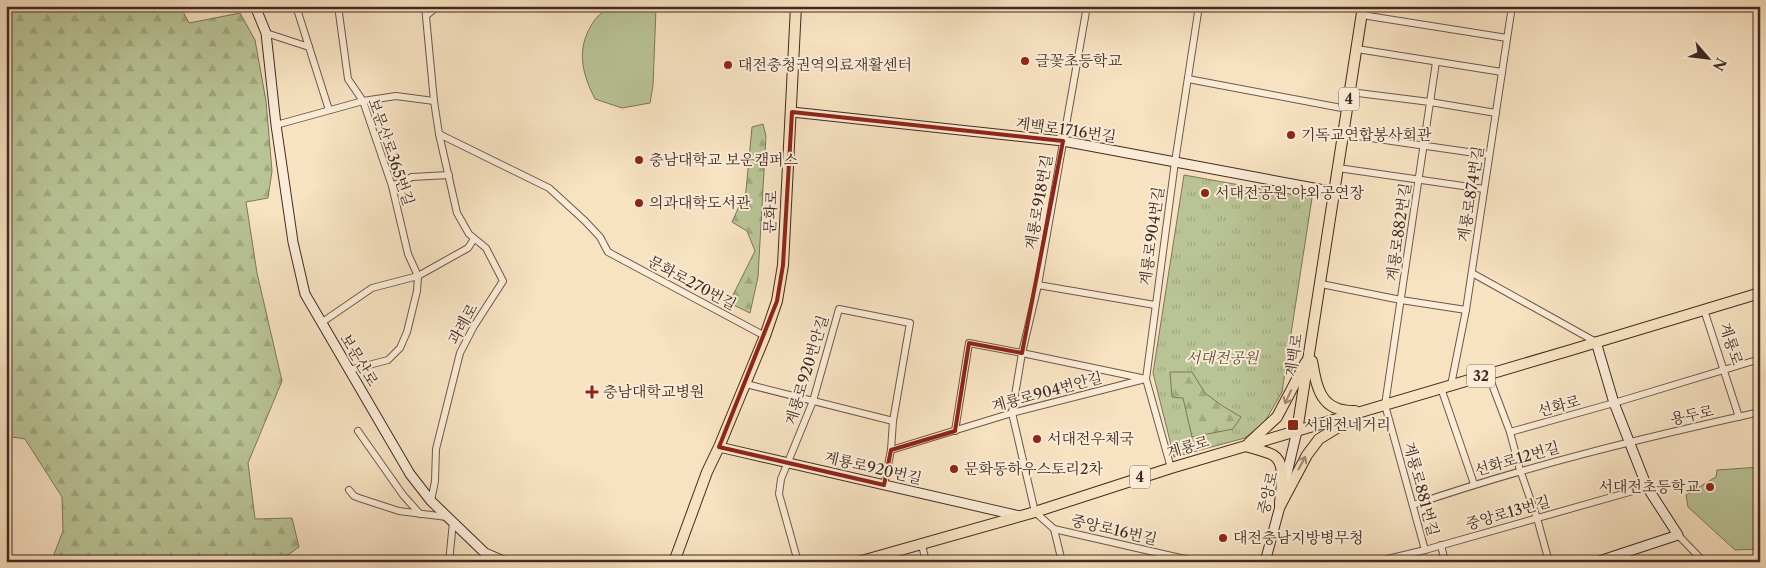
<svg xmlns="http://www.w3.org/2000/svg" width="1766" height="568" viewBox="0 0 1766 568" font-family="'Libre Caslon Text','Noto Serif KR',serif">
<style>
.grass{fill:url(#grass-tufts);stroke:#7e765b}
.forest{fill:url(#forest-firs);stroke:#7e765b}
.garden{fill:#b9c496;stroke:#7e765b}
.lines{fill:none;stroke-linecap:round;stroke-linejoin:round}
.street-casing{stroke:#705748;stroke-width:8}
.secondary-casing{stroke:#432920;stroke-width:11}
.primary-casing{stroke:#432920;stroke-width:12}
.street{stroke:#faecd7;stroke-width:6}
.secondary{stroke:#faecd7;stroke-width:9}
.primary{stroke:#f7e2c1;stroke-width:10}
.oneway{stroke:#9d8670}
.marked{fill:none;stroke:#8f2418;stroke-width:4;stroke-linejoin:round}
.poi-dot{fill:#8f2418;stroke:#faecd7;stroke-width:2}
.labels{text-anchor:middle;stroke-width:4;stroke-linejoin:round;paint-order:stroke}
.shield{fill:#faecd7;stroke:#7a6457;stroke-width:1}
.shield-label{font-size:14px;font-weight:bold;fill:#432920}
.poi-label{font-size:15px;fill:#432920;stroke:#faecd7;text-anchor:start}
.street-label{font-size:15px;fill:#432920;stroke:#faecd7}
.park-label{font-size:15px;font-style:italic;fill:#60503e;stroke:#faecd7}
</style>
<defs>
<pattern id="grass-tufts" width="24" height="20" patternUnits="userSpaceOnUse" patternTransform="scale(1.25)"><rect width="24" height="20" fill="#b9c496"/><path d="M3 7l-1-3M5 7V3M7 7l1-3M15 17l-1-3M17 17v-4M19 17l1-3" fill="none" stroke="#a0a881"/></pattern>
<pattern id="forest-firs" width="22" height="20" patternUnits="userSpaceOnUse" patternTransform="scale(1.25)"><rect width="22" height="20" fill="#b9c496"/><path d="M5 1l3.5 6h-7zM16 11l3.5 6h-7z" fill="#a0a881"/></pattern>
</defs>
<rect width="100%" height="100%" fill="#f7e2c1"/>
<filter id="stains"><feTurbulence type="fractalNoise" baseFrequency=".004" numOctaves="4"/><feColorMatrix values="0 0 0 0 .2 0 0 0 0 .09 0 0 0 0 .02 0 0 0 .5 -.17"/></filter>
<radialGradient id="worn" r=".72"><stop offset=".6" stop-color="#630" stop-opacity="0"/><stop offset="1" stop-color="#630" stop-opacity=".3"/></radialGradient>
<path class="grass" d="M1184 175 1312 198 1282 392 1264 423 1245 438 1174 457 1153 373Z"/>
<g class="forest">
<path d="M6 6H180L189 23 240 13 255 40 266 101 272 171 268 198 246 202 257 273 282 381 248 463 255 519 292 518 299 547 278 562H51L63 531 62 497 25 439 6 436Z"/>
<path d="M763 124 766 136 758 277 750 313 729 303 755 251 747 231 732 222 746 191 752 127Z"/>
<path d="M1170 372H1192L1205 393 1221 405 1241 417 1233 429 1192 437 1183 398 1172 397Z"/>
</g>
<g class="garden">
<path d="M608 6 656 8 653 85 650 103 622 108 595 99C582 73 576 50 592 24 596 17 603 12 608 6Z"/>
<path d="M1760 467V549L1735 550 1688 507 1686 495 1716 477 1717 470Z"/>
</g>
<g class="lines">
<g class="street-casing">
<g id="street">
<path d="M296 6 329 110"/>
<path d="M338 6 348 79 363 101 392 186 408 254 418 276 417 291 407 332 400 348 388 360 349 370"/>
<path d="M425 6 434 101 439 134 457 213 469 234 486 248 503 281 474 326 460 353 436 449 435 481 431 501"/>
<path d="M427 15 438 6"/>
<path d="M1362 15 1507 38"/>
<path d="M266 33 309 47"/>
<path d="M1357 49 1502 72"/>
<path d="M1188 79 1347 109"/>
<path d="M1350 92 1430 102 1496 113"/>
<path d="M276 125 363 101 396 96 434 101"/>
<path d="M439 134 549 188 585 221 600 237 608 252 765 336"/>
<path d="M1343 134 1489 155"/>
<path d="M1338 168 1484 189"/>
<path d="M392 186 412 177 449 175"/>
<path d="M1472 273 1596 342"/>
<path d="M1321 284 1401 300 1466 310"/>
<path d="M1038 285 1155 305"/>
<path d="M1704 310 1739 417"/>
<path d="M321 323 372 288 418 276 468 248 474 239"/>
<path d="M1488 374 1510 432 1520 470 1537 518 1549 562"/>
<path d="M746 384 893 421"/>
<path d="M1451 385 1466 310 1512 6"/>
<path d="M1441 388 1474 484"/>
<path d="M358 431 403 495 420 514"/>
<path d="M955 431 969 343 1022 353 1146 379"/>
<path d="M1510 432 1614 403 1760 359"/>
<path d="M891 450 1012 413 1145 379"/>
<path d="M1171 468 1146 379 1175 162 1199 6"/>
<path d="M349 490 354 496 359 498 399 511 447 517"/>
<path d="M1413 505C1527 466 1642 438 1760 412"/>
<path d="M1054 529 1198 562"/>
<path d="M1678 535 1704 562"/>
<path d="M922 545 926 562"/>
<path d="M1441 545 1445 562"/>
<path d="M1425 550 1385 405 1436 62"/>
<path d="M449 562 453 522"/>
<path d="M798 562 779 494 781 479 813 401 839 309 910 323 893 421 891 450 884 485"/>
<path d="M1062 562 1054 529 1035 512 1012 413 1022 353 1038 285 1087 6"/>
<path d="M1375 562 1425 550 1647 487"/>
</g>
</g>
<g class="secondary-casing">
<g id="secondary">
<path d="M255 6 266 33 276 125 293 242 305 294 410 474 431 501 485 553 506 562"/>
<path d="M792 112 1063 141 1335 192"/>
<path d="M719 447 1020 516"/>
<path d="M1284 486 1297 431"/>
<path d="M1265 562 1282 499"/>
<path d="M1596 562 1678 535 1647 487 1614 403 1596 342"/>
</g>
</g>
<g class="primary-casing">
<g id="primary">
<path d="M1312 361C1317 389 1321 412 1355 411"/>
<path d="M1297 431 1363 6"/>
<path d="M1249 443 1277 417 1306 362"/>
<path d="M1246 446C1255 449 1265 451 1273 455 1287 463 1281 489 1280 503"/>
<path d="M1280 506 1307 455 1319 439 1350 420"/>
<path d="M674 562 707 472 719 447 765 336 777 301 783 265 796 6"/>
<path d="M858 562 1035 512 1171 468 1571 350 1760 293"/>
</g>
</g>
<use href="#street" class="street"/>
<use href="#secondary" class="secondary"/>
<use href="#primary" class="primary"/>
</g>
<defs><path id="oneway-shaft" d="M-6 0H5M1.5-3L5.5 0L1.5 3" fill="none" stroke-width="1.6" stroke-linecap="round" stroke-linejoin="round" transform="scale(1.25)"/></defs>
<g class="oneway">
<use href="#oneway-shaft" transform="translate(1288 397) rotate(115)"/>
<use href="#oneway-shaft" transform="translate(1302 463) rotate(-61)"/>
</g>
<path class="marked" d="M792 112 1063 141 1022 353 969 343 955 431 891 450 884 485 719 447 777 301 783 265Z"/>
<g class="poi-dot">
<circle cx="1025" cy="61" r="5"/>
<circle cx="728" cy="65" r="5"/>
<circle cx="1291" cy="135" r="5"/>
<circle cx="639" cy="160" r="5"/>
<circle cx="1205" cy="193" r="5"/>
<circle cx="639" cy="203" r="5"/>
<path d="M589.5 384.5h5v5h5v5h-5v5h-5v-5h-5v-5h5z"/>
<rect x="1287" y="419" width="12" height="12" rx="2.5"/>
<circle cx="1037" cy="439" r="5"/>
<circle cx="954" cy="469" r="5"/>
<circle cx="1710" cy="487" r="5"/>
<circle cx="1223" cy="538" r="5"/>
</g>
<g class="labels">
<g class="shield">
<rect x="1339" y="87.5" width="20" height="23" rx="4"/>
<rect x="1467" y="364.5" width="28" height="23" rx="4"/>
<rect x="1130" y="465.5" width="20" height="23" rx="4"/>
</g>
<g class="shield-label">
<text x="1349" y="104">4</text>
<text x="1481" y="381">32</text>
<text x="1140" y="482">4</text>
</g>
<g class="poi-label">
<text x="1035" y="66">글꽃초등학교</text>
<text x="738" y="70">대전충청권역의료재활센터</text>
<text x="1301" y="140">기독교연합봉사회관</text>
<text x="649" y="165">충남대학교 보운캠퍼스</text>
<text x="1215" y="198">서대전공원 야외공연장</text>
<text x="649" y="208">의과대학도서관</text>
<text x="603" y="397">충남대학교병원</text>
<text x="1304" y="430">서대전네거리</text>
<text x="1047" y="444">서대전우체국</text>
<text x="964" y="474">문화동하우스토리2차</text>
<text x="1700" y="492" text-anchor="end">서대전초등학교</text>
<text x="1233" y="543">대전충남지방병무청</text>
</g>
<g class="street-label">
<text transform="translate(1066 130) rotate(8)" y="5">계백로1716번길</text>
<text transform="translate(391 152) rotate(71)" y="5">보문산로365번길</text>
<text transform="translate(1471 194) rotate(-81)" y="5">계룡로874번길</text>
<text transform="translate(1039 202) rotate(-80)" y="5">계룡로918번길</text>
<text transform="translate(771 212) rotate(-87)" y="5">문화로</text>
<text transform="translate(1399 232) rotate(-82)" y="5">계룡로882번길</text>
<text transform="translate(1152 236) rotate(-82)" y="5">계룡로904번길</text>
<text transform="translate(692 283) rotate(28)" y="5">문화로270번길</text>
<text transform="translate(463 324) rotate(-61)" y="5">과례로</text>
<text transform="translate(1731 344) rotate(72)" y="5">계룡로</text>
<text transform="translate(1294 355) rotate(-81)" y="5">계백로</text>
<text transform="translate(359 360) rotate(59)" y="5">보문산로</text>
<text transform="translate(807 370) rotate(-73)" y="5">계룡로920번안길</text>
<text transform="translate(1047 392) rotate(-15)" y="5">계룡로904번안길</text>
<text transform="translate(1559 406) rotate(-15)" y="5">선화로</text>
<text transform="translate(1692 415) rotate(-12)" y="5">용두로</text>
<text transform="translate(1188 447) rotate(-16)" y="5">계룡로</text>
<text transform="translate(1517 459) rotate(-16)" y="5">선화로12번길</text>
<text transform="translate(873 468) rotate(13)" y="5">계룡로920번길</text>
<text transform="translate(1421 489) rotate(75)" y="5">계룡로881번길</text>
<text transform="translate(1268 493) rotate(-77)" y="5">중앙로</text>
<text transform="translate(1508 513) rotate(-16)" y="5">중앙로13번길</text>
<text transform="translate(1114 530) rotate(13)" y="5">중앙로16번길</text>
</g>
<g class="park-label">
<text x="1222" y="363">서대전공원</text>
</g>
</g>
<rect width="1766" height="568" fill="none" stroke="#f7e2c1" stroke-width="25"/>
<rect x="8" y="8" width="1751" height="553" fill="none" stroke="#432920" stroke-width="2.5"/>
<rect x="12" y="12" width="1741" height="543" fill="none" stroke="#432920"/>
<g transform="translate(1708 58) rotate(118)" stroke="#faecd7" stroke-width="4" paint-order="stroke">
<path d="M0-4L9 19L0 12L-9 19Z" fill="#432920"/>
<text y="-8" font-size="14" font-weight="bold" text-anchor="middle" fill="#432920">N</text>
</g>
<rect width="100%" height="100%" filter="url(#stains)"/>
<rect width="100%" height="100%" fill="url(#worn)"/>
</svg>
